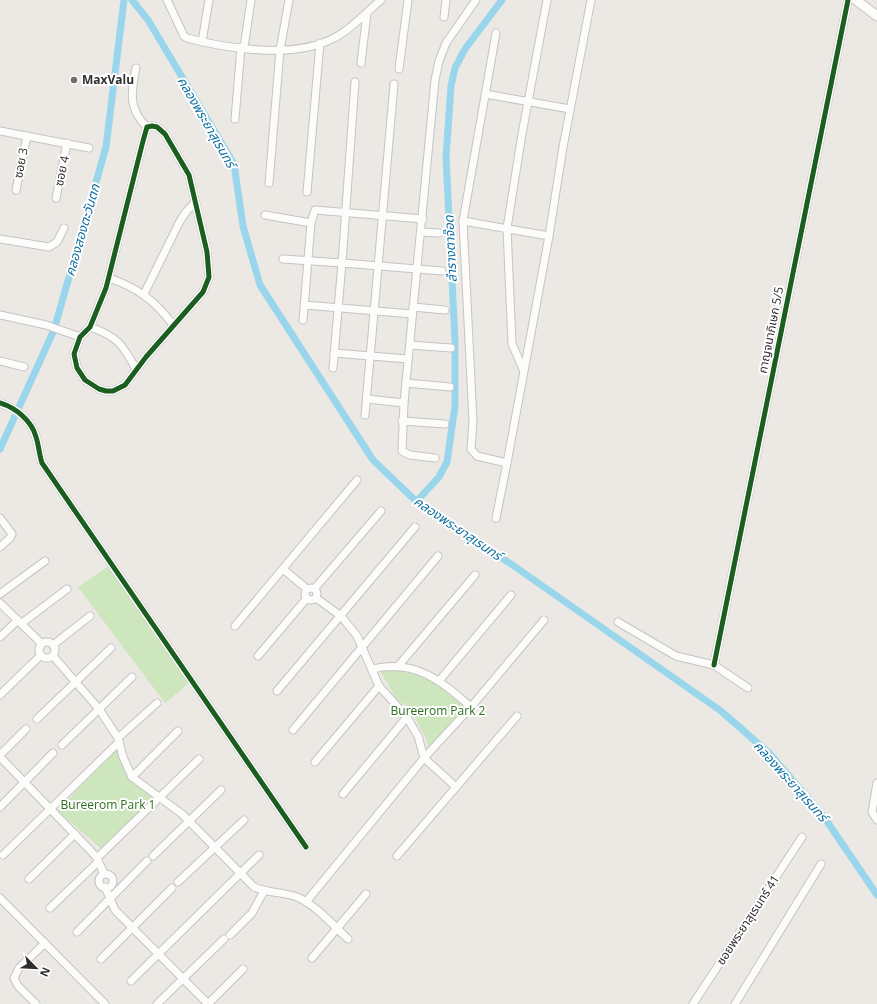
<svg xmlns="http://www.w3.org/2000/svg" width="877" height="1004" viewBox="0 0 877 1004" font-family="'Open Sans','Noto Sans Thai',sans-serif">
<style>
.grass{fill:#cee6be}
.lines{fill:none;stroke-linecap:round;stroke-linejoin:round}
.canal{stroke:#99d6ec;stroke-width:7}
.minor-casing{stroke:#c5c4c5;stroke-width:9}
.secondary-casing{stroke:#c5c4c5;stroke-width:11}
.minor{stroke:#fcfcfb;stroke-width:7}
.secondary{stroke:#fcfcfb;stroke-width:9}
.cycleway-casing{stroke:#fff;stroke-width:8}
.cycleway{stroke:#1b5e20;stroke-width:5}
.poi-dot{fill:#706f6e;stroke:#fff;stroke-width:1.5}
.labels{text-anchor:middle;stroke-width:4;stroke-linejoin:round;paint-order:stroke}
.poi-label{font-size:12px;font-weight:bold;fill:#2e2e2e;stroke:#fff;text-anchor:start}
.street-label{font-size:12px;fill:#2e2e2e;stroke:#fff}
.park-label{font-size:12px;fill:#2c6e1b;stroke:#fff}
.water-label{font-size:13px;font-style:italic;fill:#0d6fa3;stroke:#fff}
</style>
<rect width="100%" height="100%" fill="#ece8e4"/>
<g class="grass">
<path d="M110 565 189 683 165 703 78 587Z"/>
<path d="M397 667 438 682 468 709 433 747 428 746 425 736 410 709 396 698 379 669Z"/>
<path d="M116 747 130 781 159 800 106 853 58 811Z"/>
</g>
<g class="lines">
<g class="canal">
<path d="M132 0 148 20 234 164 243 226 260 285 373 460 420 505 514 566 721 711 770 754 824 817 877 895"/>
<path d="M0 449 54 330 106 147 124 0"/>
<path d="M416 502 439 477 447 462 455 406V341L446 157 451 86 455 68 465 49 502 0"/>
</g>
<g class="minor-casing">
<g id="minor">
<path d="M167 0 184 36 187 38C228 49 295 59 334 38 352 29 365 13 381 0"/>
<path d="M444 17 446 0"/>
<path d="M496 33 463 221 549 236 563 147 591 0"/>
<path d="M202 42 209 0"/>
<path d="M244 48 251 0"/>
<path d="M361 63 367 13"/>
<path d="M136 68C131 92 128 109 147 127"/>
<path d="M399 69 408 0"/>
<path d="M485 94 570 109"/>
<path d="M235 119 241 47"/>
<path d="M152 126 157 127 165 134 189 175 207 252 209 277 203 292 146 357 125 385 113 391H106L99 389 85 380 77 368 74 354 80 337 90 327 106 288 143 141 147 127Z"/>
<path d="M0 131 89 148"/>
<path d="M269 183 280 50 289 0"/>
<path d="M16 190 27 136"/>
<path d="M307 192 320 43"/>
<path d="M56 198 67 143"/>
<path d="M265 215 311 223"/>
<path d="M463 221 473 421 471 449 477 456 507 463 549 236"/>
<path d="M421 232 439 233"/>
<path d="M0 239 49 247 57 242 64 228"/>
<path d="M283 259 342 263 355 82"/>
<path d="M109 278C136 287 156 301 173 325"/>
<path d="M144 294 180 221 186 212 195 202"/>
<path d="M305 305 412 314"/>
<path d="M413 307 445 310"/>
<path d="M0 315 46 325 80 337"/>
<path d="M303 320 311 223 315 210 423 219"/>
<path d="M90 327C117 336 123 345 136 369"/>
<path d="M410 345 451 348"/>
<path d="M334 353 408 359"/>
<path d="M0 361 24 367"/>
<path d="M333 368 342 263 442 271"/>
<path d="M523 369 512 344 507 228 522 134 547 0"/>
<path d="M406 383 450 387"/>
<path d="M367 399 404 403"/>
<path d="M0 403C16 408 32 421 36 437 39 446 39 454 42 463L306 847"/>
<path d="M365 415 394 84"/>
<path d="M402 421 445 424"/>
<path d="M435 458 410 455 402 451 404 403 435 80 439 61 446 43 476 0"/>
<path d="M0 518 12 534 10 538 0 547"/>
<path d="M496 518 507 463"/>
<path d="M283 569 307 589"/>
<circle cx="311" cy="594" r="6"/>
<path d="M315 588 381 511"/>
<path d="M0 594 45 561"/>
<path d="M0 603 42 644"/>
<path d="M618 622 676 656 714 665 748 688"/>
<path d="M22 623 67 589"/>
<path d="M235 626 357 480"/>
<path d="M0 637 18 620"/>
<circle cx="47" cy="650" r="8"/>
<path d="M53 645 90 616"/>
<path d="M53 656 99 709 118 738 123 757 132 777 182 814 254 887C267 893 283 892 297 897 316 905 333 925 348 939"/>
<path d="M258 656 307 598"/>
<path d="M399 665 475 575"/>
<path d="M714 665 848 0"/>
<path d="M372 669C415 659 440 680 471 707"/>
<path d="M439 681 511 595"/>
<path d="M277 691 415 527"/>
<path d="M0 695 41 655"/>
<path d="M37 719 111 648"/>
<path d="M293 730 438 556"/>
<path d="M118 738 157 703"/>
<path d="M62 745 132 677"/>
<path d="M0 755 26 729"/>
<path d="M0 757 90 850 97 858 104 874"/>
<path d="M315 762 379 686"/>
<path d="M132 777 178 731"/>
<path d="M877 783 872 812 877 820"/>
<path d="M456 787 424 758 471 707 544 620"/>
<path d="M343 794 407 717"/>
<path d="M0 807 53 753"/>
<path d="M3 855 119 742"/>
<path d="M153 856 221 790"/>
<path d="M397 856 517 716"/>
<path d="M97 858 199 759"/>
<circle cx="106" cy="881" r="7"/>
<path d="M29 879 75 834"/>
<path d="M178 882 244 820"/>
<path d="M105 887 115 910 208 1004 243 969"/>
<path d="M0 898 105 1004"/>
<path d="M306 902 424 758 418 736 412 726 407 717 379 686 357 636 341 616 316 598"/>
<path d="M50 908 98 862"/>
<path d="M77 932 147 861"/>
<path d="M230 935 252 913 264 891"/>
<path d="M312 958 366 894"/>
<path d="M101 959 172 888"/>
<path d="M131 981 259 855"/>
<path d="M36 1004 18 986 14 978 19 968 45 943"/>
<path d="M157 1004 224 939"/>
<path d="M693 1004 802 837"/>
<path d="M735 1004 821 864"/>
</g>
</g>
<g class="secondary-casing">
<path id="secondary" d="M856 0 877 16"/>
</g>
<use href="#minor" class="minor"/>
<use href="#secondary" class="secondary"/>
<g class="cycleway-casing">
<g id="cycleway">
<path d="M152 126 157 127 165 134 189 175 207 252 209 277 203 292 146 357 125 385 113 391H106L99 389 85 380 77 368 74 354 80 337 90 327 106 288 143 141 147 127Z"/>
<path d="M0 403C16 408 32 421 36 437 39 446 39 454 42 463L306 847"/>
<path d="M714 665 848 0"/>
</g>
</g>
<use href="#cycleway" class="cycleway"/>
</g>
<circle class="poi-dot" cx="74" cy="80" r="4"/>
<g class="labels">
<g class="poi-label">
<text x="82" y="84">MaxValu</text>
</g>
<g class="street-label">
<text transform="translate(21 163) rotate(-79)" y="4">ซอย 3</text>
<text transform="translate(62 171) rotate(-78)" y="4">ซอย 4</text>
<text transform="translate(771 330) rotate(-79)" y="4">กาญจนาภิเษก 5/5</text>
<text transform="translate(748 920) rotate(-57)" y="4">ซอยพระยาสุเรนทร์ 41</text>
</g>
<g class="park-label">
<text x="438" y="715">Bureerom Park 2</text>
<text x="108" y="809">Bureerom Park 1</text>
</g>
<g class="water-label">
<text transform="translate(207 122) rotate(60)" y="5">คลองพระยาสุเรนทร์</text>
<text transform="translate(82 230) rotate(-74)" y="5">คลองสองตะวันตก</text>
<text transform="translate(450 249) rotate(-93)" y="5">ลำรางตาจ๊อด</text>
<text transform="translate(458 528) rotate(34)" y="5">คลองพระยาสุเรนทร์</text>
<text transform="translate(791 781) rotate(48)" y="5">คลองพระยาสุเรนทร์</text>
</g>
</g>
<g transform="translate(36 968) rotate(114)" stroke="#ffffff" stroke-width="3" paint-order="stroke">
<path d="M0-3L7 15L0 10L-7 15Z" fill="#2e2e2e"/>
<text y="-6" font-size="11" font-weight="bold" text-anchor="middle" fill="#2e2e2e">N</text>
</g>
</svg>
